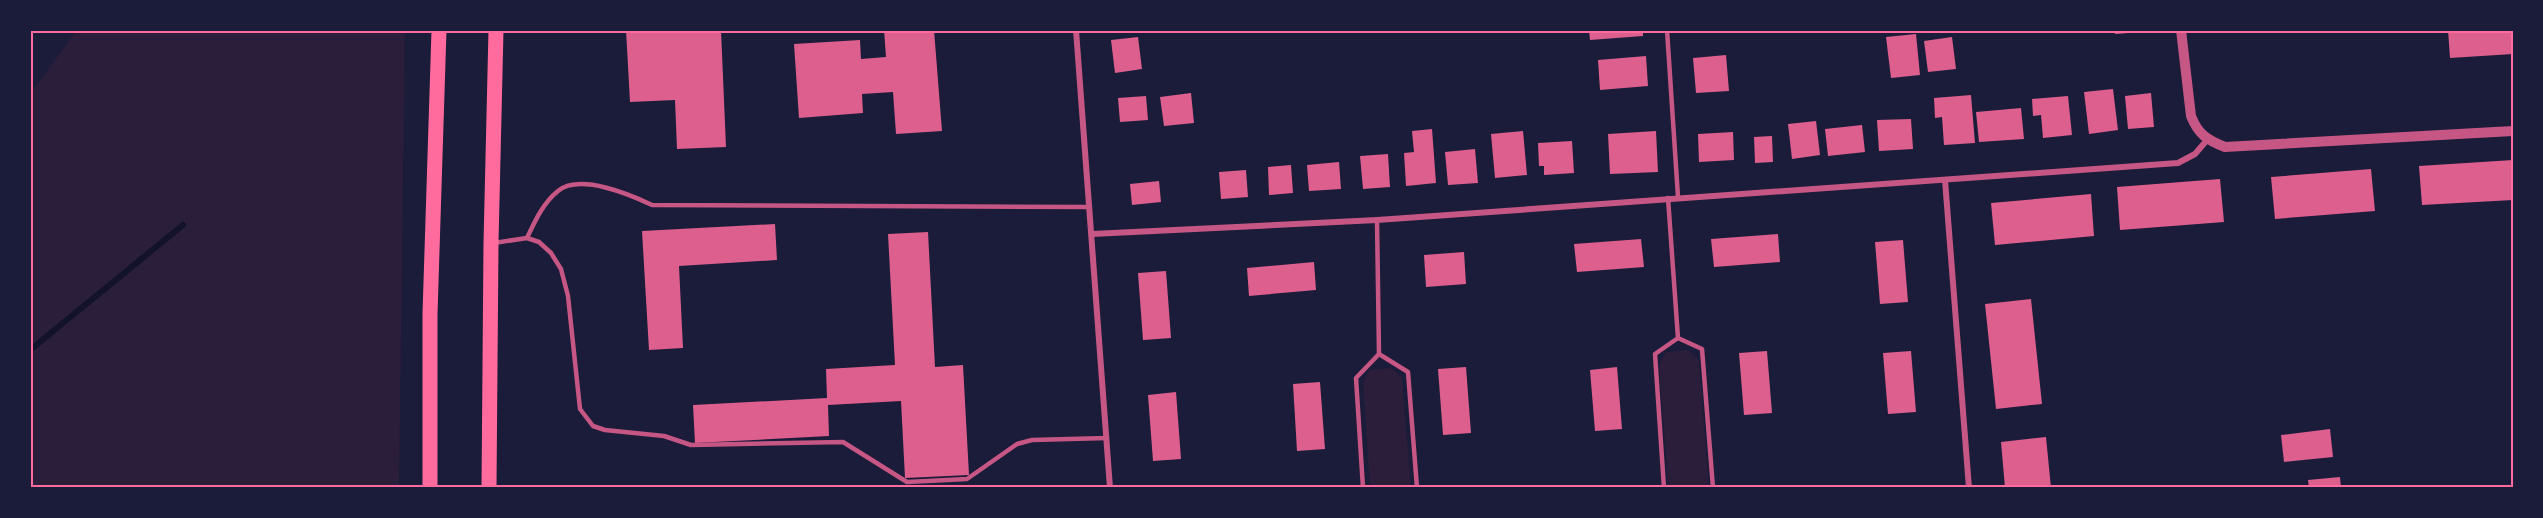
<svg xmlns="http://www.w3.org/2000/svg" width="2543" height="518" viewBox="0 0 2543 518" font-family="'Nunito Sans',sans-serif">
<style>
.green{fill:#2a1e3b}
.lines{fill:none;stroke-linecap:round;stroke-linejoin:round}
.stream{stroke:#12122b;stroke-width:6}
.building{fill:#dd5f8e}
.service{stroke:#c65784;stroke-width:4.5}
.minor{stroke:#c65784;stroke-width:6}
.tertiary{stroke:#c65784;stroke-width:10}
.primary{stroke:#ff6b9d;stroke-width:15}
.neatline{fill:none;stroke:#ff6b9d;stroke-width:2}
</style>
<rect width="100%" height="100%" fill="#1b1b3a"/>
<g class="green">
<path d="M77 30H405L399 488H30V94Z"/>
<path d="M1688 350 1699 360 1709 488H1668L1659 365 1666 352Z"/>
<path d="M1391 368 1402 377 1411 488H1370L1363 382 1369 370Z"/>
</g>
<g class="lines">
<path class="stream" d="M30 350 183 225"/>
</g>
<g class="building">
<path d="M626 30H721L726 147 677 149 675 100 630 102Z"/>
<path d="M884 30H934L942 131 896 134 893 92 862 94 863 113 799 118 794 44 860 40 861 59 886 57Z"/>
<path d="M1589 30H1643V36L1590 40Z"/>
<path d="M2114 30H2142V32L2115 34Z"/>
<path d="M2448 30H2513V54L2450 58Z"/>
<path d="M1916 34 1920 75 1891 78 1886 37Z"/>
<path d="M1138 37 1142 69 1115 73 1111 40Z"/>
<path d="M1952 37 1956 69 1928 72 1924 41Z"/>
<path d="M1726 55 1729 91 1696 93 1693 58Z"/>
<path d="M1646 56 1648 86 1600 90 1598 60Z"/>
<path d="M2113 89 2118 130 2089 134 2084 92Z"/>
<path d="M1191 93 1194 123 1164 126 1160 97Z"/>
<path d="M2151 93 2154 127 2128 129 2125 96Z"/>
<path d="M1971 95 1975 143 1944 145 1942 117 1935 118 1934 98Z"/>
<path d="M1146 96 1148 120 1120 122 1118 98Z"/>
<path d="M2068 96 2072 135 2043 138 2041 115 2033 116 2032 99Z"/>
<path d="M2021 108 2024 139 1979 142 1976 112Z"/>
<path d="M1911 119 1913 149 1879 151 1877 120Z"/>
<path d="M1816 121 1820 155 1792 159 1788 124Z"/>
<path d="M1862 125 1865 152 1828 156 1825 129Z"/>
<path d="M1432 129 1436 183 1406 186 1404 153 1414 152 1412 131Z"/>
<path d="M1523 131 1527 175 1495 178 1491 134Z"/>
<path d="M1656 131 1658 172 1610 174 1608 134Z"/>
<path d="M1733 132 1734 160 1699 162 1698 134Z"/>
<path d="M1772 136 1773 162 1755 163 1754 137Z"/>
<path d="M1572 141 1574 173 1544 175V166H1539L1538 143Z"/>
<path d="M1475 149 1478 183 1448 185 1445 152Z"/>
<path d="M1388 154 1390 187 1363 189 1360 156Z"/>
<path d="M2513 160V200L2422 205 2419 166Z"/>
<path d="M1339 162 1341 189 1309 191 1307 165Z"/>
<path d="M1291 165 1293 193 1269 195 1268 167Z"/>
<path d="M2371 169 2375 211 2275 219 2271 177Z"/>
<path d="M1246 170 1248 197 1221 199 1219 172Z"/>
<path d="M2220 179 2224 222 2120 230 2117 187Z"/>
<path d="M1159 181 1161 202 1132 205 1130 184Z"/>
<path d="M2091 194 2094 236 1995 245 1991 203Z"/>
<path d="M775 224 777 260 679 266 683 348 649 350 642 231Z"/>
<path d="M928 232 935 367 963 365 969 475 905 478 901 401 828 405 829 436 695 443 693 405 827 398 826 369 895 365 888 234Z"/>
<path d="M1778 234 1780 262 1714 267 1711 239Z"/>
<path d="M1641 239 1644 267 1577 272 1574 244Z"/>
<path d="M1903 240 1908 302 1880 304 1875 242Z"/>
<path d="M1464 252 1466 284 1426 287 1424 255Z"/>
<path d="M1314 262 1316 290 1249 296 1247 268Z"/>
<path d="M1166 271 1171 338 1143 340 1138 273Z"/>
<path d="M2031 299 2042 404 1996 409 1985 304Z"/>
<path d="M1767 351 1772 413 1744 415 1739 353Z"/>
<path d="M1911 351 1916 412 1888 414 1883 353Z"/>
<path d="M1466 367 1471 433 1443 435 1438 369Z"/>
<path d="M1617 367 1622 429 1595 431 1590 370Z"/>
<path d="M1320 382 1325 449 1297 451 1293 384Z"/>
<path d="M1176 392 1181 459 1153 461 1148 395Z"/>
<path d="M2330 429 2333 457 2284 462 2281 435Z"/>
<path d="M2046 437 2051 488H2005L2001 442Z"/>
<path d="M2340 477 2341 488H2309L2308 480Z"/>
</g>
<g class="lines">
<g class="service">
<path d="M1667 30 1678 197"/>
<path d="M1668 198 1678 338 1702 349 1713 488"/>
<path d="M1377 220 1379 354 1408 372 1417 488"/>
<path d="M527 238 539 242 551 253 561 269 568 296 580 409 593 426 605 430 664 436 691 445 843 442 907 482 967 479 1017 444 1032 440 1107 438"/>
<path d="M494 243 527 238C535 221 543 203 558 191 580 173 631 195 652 205L1090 207"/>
<path d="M1363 488 1356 378 1379 354"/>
<path d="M1664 488 1655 354 1678 338"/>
</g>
<g class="minor">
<path d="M1076 30 1110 488"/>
<path d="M1945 180 1969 488"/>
<path d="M1092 234 1377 220 2178 163 2195 154 2207 140"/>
</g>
<path class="tertiary" d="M2181 30 2191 116C2198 134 2207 140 2225 147L2513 131"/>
<g class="primary">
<path d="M430 488V314L439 30"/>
<path d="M489 488 491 243 496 30"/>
</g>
</g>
<rect width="2543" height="518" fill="none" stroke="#1b1b3a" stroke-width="63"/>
<rect x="32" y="32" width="2480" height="454" class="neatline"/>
</svg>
